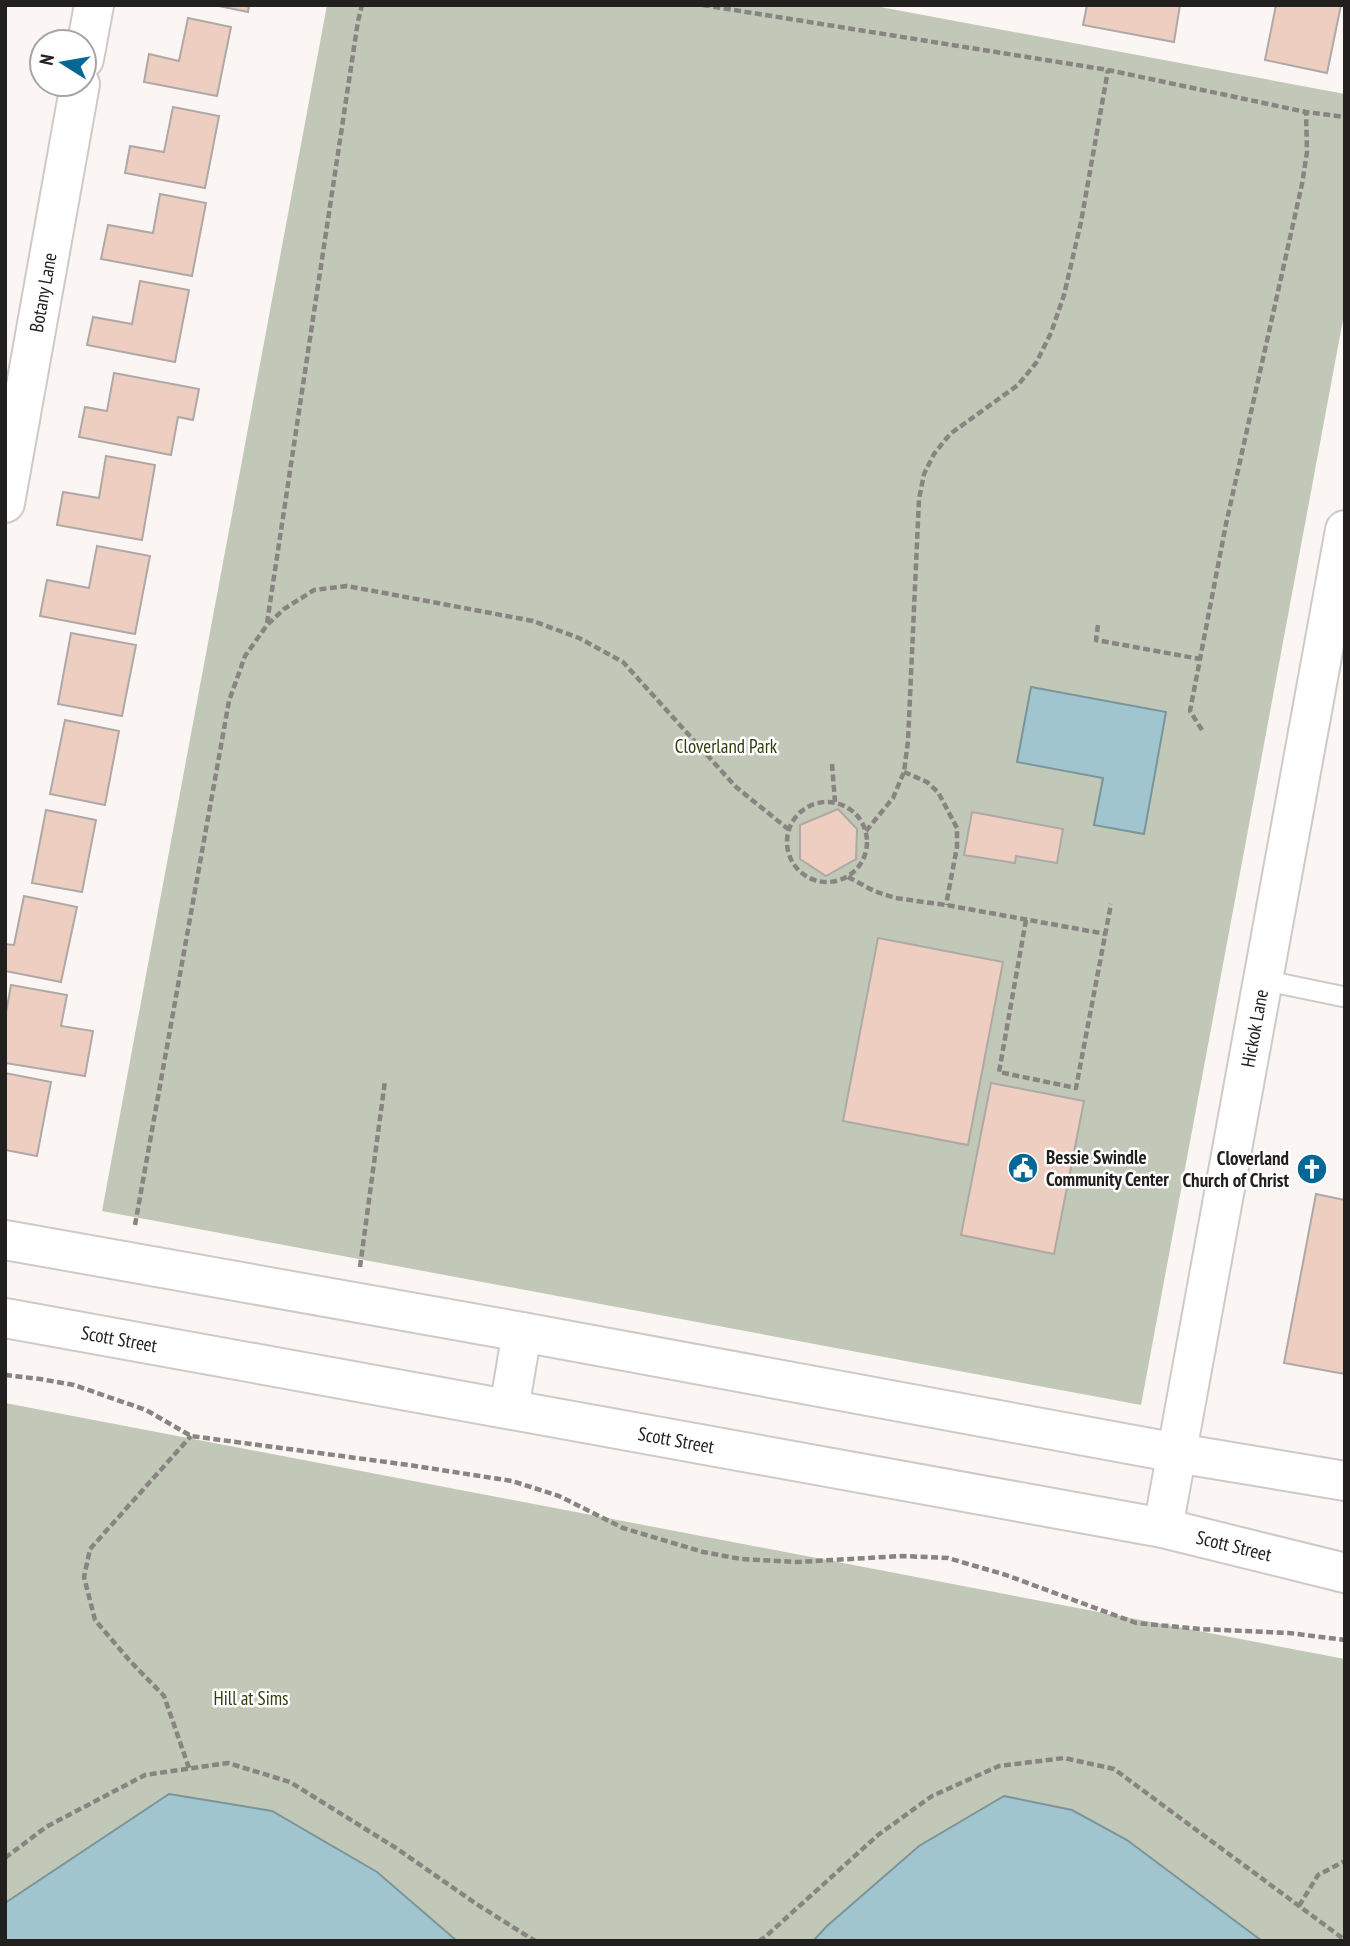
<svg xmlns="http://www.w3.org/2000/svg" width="1350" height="1946" viewBox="0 0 1350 1946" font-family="'PT Sans Narrow',sans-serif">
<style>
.green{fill:#c2c8b7}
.water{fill:#a1c5cf;stroke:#7b949a;stroke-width:2}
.building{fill:#edcec0;stroke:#aea9a7;stroke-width:2}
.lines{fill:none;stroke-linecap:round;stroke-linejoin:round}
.lane-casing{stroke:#cfcac8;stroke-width:23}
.street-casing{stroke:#cfcac8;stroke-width:42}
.secondary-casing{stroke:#cfcac8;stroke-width:42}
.path{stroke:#878482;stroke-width:4.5;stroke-dasharray:7 3.5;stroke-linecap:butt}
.lane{stroke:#fff;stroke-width:19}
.street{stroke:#fff;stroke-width:38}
.secondary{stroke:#fff;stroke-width:38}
.labels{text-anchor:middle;stroke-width:5;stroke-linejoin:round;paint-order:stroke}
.street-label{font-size:19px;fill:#22201f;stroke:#fff}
.park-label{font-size:19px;fill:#323d0e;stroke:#fff}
.poi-label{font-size:19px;font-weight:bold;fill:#22201f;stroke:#fff;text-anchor:start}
</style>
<rect width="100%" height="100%" fill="#fbf6f4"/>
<g class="green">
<path d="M327 5H870L1345 94V309L1141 1405 102 1211Z"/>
<path d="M5 1403 1345 1659V1941H5Z"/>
</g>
<g class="water">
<path d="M1031 687 1166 712 1144 834 1094 825 1103 778 1017 762Z"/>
<path d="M169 1794 272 1811 377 1872 457 1941H5V1903Z"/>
<path d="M1004 1796 1072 1810 1127 1840 1262 1941H813L827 1926 919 1846Z"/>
</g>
<g class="building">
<path d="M214 5H249L248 12Z"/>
<path d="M1087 5H1180L1174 42 1083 25Z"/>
<path d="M1276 5H1341L1327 73 1265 60Z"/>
<path d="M188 18 231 27 217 96 144 82 149 54 179 61Z"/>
<path d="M173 107 219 116 205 188 125 173 130 146 164 152Z"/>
<path d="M160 194 206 203 192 276 101 259 108 225 153 233Z"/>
<path d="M140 281 189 290 175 362 87 345 93 317 132 324Z"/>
<path d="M114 373 199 389 193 420 178 417 171 455 79 437 85 407 107 411Z"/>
<path d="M106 456 155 465 142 540 57 525 63 492 99 498Z"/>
<path d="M97 546 150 556 135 634 40 616 47 580 89 588Z"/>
<path d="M71 633 136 645 122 716 58 704Z"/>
<path d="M65 720 119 731 105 805 50 794Z"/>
<path d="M838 809 857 829 856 859 826 876 800 859V825Z"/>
<path d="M46 810 96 820 82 892 32 883Z"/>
<path d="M972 812 1063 829 1057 863 1016 856 1015 863 964 855Z"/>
<path d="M24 896 77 907 61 982 5 971V944L14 945Z"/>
<path d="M878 938 1003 962 968 1145 843 1121Z"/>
<path d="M11 985 67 995 61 1026 93 1031 85 1076 5 1063V1018Z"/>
<path d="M5 1073 51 1082 37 1156 5 1150Z"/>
<path d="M991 1083 1084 1101 1054 1254 961 1235Z"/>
<path d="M1316 1194 1345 1200V1374L1284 1363Z"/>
</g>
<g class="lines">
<g class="lane-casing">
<path id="lane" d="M1263 980 1345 997"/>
</g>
<g class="street-casing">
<g id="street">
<path d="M84 59 94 5"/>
<path id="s1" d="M5 503 80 84"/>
<path id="s2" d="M1163 1528 1345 530"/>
</g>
</g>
<g class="secondary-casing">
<g id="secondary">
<path d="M5 1240 522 1332 1177 1453 1345 1481"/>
<path id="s3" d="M5 1318 1163 1528 1345 1573"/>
<path d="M509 1409 522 1332"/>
</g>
</g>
<g class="path">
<path d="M703 5 1108 70 1306 112 1345 117"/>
<path d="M267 623 358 21 362 5"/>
<path d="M1098 625 1096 640 1200 659"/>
<path d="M1202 730 1190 711 1226 524 1302 184 1307 152 1306 112"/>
<path d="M832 764 835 802"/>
<path d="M904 772 927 782 938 792 957 828V847L946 905"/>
<circle cx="827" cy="842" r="40"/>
<path d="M866 831 893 798 904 772 908 741 919 499 924 474 934 454 950 434 1018 385 1036 363 1051 333 1064 295 1081 222 1108 70"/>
<path d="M848 877 874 891 895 898 946 905 1106 934"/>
<path d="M1026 920 999 1072 1076 1088 1111 904"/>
<path d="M135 1225 229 701 245 656 267 625 284 609 314 590 347 586 533 621 579 638 623 662 736 787 788 829"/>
<path d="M360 1267 385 1081"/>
<path d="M5 1375 40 1379 74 1385 146 1410 191 1436 409 1465 512 1481 559 1496 623 1528 703 1552 741 1559 797 1562 902 1556 948 1558 1006 1575 1136 1623 1200 1629 1289 1633 1345 1640"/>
<path d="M189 1768 164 1696 130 1661 95 1620 84 1577 90 1549 191 1436"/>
<path d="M5 1858 46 1827 145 1775 228 1763 290 1782 396 1848 475 1903 535 1941"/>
<path d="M1299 1906 1318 1875 1345 1861"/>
<path d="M759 1941 765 1937 878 1835 932 1796 999 1766 1064 1758 1114 1769 1345 1940"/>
</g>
<use href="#lane" class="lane"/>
<use href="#street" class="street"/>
<use href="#secondary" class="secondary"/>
</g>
<defs>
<g id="civic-disc" transform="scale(1.575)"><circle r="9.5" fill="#056796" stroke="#fff"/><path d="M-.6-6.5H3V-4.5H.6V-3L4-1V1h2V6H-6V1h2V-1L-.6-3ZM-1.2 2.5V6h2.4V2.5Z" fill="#fff"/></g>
<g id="church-disc" transform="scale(1.575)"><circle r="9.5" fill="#056796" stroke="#fff"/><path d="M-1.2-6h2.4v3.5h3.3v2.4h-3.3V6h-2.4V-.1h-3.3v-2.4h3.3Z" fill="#fff"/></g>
</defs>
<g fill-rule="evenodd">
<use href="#civic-disc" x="1023" y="1168"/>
<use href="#church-disc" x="1312" y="1169"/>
</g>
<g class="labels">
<g class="street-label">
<text dy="7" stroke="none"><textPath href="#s1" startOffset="214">Botany Lane</textPath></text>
<text dy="7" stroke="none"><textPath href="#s2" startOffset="508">Hickok Lane</textPath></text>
<text dy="7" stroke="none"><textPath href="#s3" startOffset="116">Scott Street</textPath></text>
<text dy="7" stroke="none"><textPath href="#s3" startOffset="682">Scott Street</textPath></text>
<text dy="7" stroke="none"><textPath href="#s3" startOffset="1250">Scott Street</textPath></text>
</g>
<g class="park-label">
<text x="726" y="753">Cloverland Park</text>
<text x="251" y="1705">Hill at Sims</text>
</g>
<g class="poi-label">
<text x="1046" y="1164">Bessie Swindle<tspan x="1046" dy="22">Community Center</tspan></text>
<text x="1289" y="1165" text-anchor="end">Cloverland<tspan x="1289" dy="22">Church of Christ</tspan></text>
</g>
</g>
<rect width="1350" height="1946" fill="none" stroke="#22201f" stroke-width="14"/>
<g transform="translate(63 63) rotate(281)"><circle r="33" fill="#ffffff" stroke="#a7a6a5" stroke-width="2"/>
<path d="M0-5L12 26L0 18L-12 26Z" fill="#056796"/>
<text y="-10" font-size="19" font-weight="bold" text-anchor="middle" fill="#22201f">N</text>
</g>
</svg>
